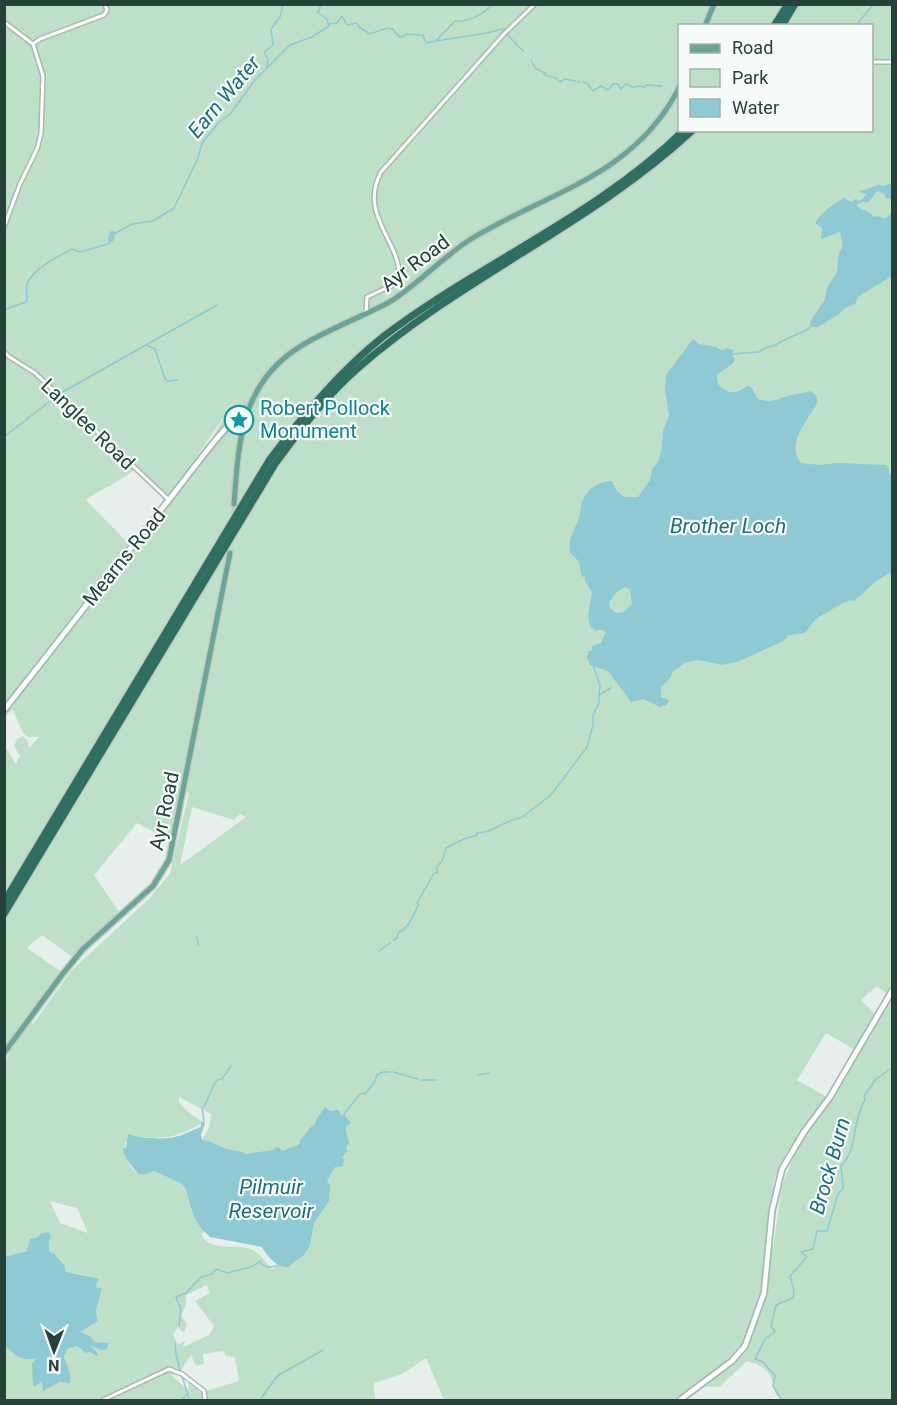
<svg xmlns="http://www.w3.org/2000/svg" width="897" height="1405" viewBox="0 0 897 1405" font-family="Roboto,sans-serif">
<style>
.green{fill:#bfe0c8;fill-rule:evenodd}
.water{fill:#8ec9d4;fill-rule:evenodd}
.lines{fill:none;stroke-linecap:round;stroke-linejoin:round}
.stream{stroke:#8ec9d4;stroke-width:1.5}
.river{stroke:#8ec9d4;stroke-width:6}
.primary-tunnel{stroke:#bfccc8;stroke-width:5;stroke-dasharray:5 2.5;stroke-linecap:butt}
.street-casing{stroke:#a8b8b2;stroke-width:6}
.secondary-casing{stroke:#a4bbb3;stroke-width:8}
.primary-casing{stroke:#c2cac8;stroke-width:8}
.highway-casing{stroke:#c2cac8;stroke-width:10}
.street{stroke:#fff;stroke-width:3}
.secondary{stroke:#fff;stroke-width:4.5}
.primary{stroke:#6aa596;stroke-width:5}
.highway{stroke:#2f6f62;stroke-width:7}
.labels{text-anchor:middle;stroke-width:4.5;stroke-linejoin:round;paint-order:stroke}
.street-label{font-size:20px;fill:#24423a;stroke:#f7fbf9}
.culture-label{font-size:20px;fill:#0d838f;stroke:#f7fbf9;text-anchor:start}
.water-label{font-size:21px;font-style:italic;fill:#1c6f80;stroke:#f7fbf9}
</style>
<rect width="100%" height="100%" fill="#e6efeb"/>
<path class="green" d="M5 5H892V987L887 994 877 986 861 1000 876 1015 855 1050 826 1033 797 1080 827 1097C807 1124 785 1149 774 1181L767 1237 773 1248 782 1185 797 1148 836 1092 892 998V1400H784L776 1395C771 1374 769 1367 747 1361L719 1387C700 1385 689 1390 673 1400H444L426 1358 402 1374 374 1383 375 1400H207L206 1391 239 1381 235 1357 226 1356 223 1351 203 1354 204 1364 196 1366 191 1355 178 1374 171 1375 187 1389V1395L189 1383 202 1394 204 1400H5V1346C16 1359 22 1359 39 1357L33 1386 43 1382 44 1390 60 1382 70 1373 64 1357 68 1348 77 1346 86 1353 90 1345 108 1344 95 1342 90 1336 80 1332 98 1321 96 1311 102 1288 95 1287 90 1276C62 1271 67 1275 48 1252L49 1240 39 1237 27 1251 5 1257 4 1061 10 1053H4V745L16 764 20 756 14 746 17 739 23 736 28 741 29 748 39 737H28L23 733 13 710 8 713 5 720V714L138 542 180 491 232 405 167 500 134 470C120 482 101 489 86 500L129 544 5 706ZM680 26H872V130H680ZM182 789 189 793 170 873 150 898 71 971 33 1024 27 1019 60 971 27 948 42 935 72 957 119 912 94 875 137 823 170 840ZM192 807 234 820 240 814 246 817 180 865ZM179 1097 211 1114 209 1128 202 1140 286 1263 272 1269C266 1263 259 1252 251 1249 235 1243 210 1253 201 1234L205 1232 193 1214 185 1187 180 1183 154 1171C150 1172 145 1175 140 1174 131 1172 126 1158 124 1151L126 1149 125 1143 132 1136C162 1139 172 1140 200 1124L201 1121 187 1111 179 1102ZM50 1201 77 1208 88 1233 60 1223ZM207 1285 210 1293 195 1301 214 1326 209 1335 183 1347 185 1341 178 1345 173 1334 178 1327 180 1330 184 1332 187 1324 181 1315 186 1305V1295Z"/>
<g class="water">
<path d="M892 183V199L886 198 884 194 877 191 869 202 866 203 864 201 856 205 862 210H865L875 217 878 216 885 219 892 212V276L858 297 855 304 845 308 839 314 818 327H811L810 322 824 301 827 288 837 272 839 253 843 246 840 232 821 239 822 228 815 223C823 210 833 205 845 197L846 200 852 202 855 199 860 201 867 194 859 192 878 185 884 186Z"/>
<path d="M693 339 699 344 716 347 721 350H725L726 348 733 350V357L735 360C731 367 722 369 717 376L718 384C727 394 736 395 747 386L751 387 758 399C774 404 778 398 791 395 798 394 804 393 811 391L816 395 818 402C808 419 785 445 801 463L820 465 837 463 886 465 889 469V473L892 476V573C878 576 869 589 856 599 850 604 856 599 848 601 842 603 826 613 819 617 812 621 809 629 805 633L789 635 783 641 740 661 723 665 698 660 685 663 672 672 671 677 661 687V697L669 700 667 705 660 707 643 699 631 702 608 671 590 665 587 657 589 651H592V646L601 643 606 632 601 630 593 631 595 628 592 629C584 616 591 606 592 592L585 581V576L582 577C578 561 583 564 570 553 568 540 573 532 578 521 580 517 580 512 581 507 584 491 596 482 612 481L617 491 624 497H638L650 480 652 469 658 462 662 447 663 431 669 416 665 390 666 375ZM625 587 630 589 632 604 623 612 616 613 610 608 609 602 618 591Z"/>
<path d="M325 1107 330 1111 338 1110 342 1116H345L351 1123 346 1126V1131L349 1143 346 1147 347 1151 342 1158 344 1159 343 1166 335 1167 327 1181 330 1185 329 1201 314 1223 310 1245 304 1255 288 1267C277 1268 267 1256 262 1247L210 1237 200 1227 193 1214 185 1187 180 1183 154 1171 144 1175 138 1174 127 1160 122 1149 126 1148 128 1134C137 1138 164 1140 175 1137 184 1135 192 1130 201 1127V1121L205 1123 201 1135 202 1140C213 1141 217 1146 227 1149 234 1151 240 1150 246 1154L273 1150 276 1147 280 1148 282 1151 300 1144V1140C306 1135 310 1126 316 1123V1120Z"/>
<path d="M48 1232 51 1236 49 1240V1252L53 1253 65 1266V1271C76 1275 87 1275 99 1279L95 1287 102 1288 96 1311 98 1321 80 1332 90 1336 95 1342 108 1343 107 1349 101 1350 90 1345 98 1354 97 1356 90 1352 86 1353 77 1346 68 1348 64 1357 70 1373V1383L60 1382 43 1391 42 1382 33 1387 32 1363 37 1358C24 1362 14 1356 5 1346L4 1257 27 1251 30 1239 39 1237 40 1234Z"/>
</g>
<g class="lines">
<g class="stream">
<path d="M330 24 337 23 342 16 347 25 357 23 359 27 370 34 387 28 393 29C396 33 396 36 402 37L407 34 423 35 426 43 436 41 487 33 502 29 523 51"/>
<path d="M855 26 874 4"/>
<path d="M436 41 455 21C467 23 485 13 493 4"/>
<path d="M531 60 535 68 545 73V75L556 78 560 82 565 79 575 81"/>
<path d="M267 68 268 59 264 52 273 45 271 29 280 17 283 4"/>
<path d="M578 82H580"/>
<path d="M583 82 588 84 593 91 601 86 608 90 613 84H618L621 89 626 84 632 87 642 86 644 88 646 85 662 86"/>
<path d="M4 310 26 302C29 296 25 291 27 284 34 267 57 258 72 249L80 252 108 244 111 241 110 236 132 224 153 221 174 208 198 158 202 143 219 122 230 114 255 80 290 45 312 37 329 26 327 19 318 13 321 4"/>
<path d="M146 345 155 349 165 379 168 381 178 380"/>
<path d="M732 354 759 352C764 347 771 347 777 344 787 338 798 334 809 329L810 327"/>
<path d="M59 394 217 305"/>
<path d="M4 437 54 398"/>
<path d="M593 665 600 685 599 695"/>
<path d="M197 937 198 945"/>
<path d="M393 940 397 938 398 933C410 928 412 915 419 905L417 903 434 873H438L436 868 442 861 446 848 464 839 477 835V833C494 833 505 819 521 818L551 795 587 747 593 725V715L599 703V695L611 688"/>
<path d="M379 951 390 943"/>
<path d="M393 1072 418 1079"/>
<path d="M478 1075 489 1073"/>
<path d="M421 1080H437"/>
<path d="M365 1094 374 1083 377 1075 383 1072H390"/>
<path d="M344 1117V1114L360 1094 364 1093"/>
<path d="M204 1122 202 1108C210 1100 209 1090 217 1080L222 1079 231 1066"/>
<path d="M259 1262C265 1268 272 1268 279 1265"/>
<path d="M179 1326 181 1309 176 1297 186 1293 201 1277 212 1274 216 1269 227 1273 251 1267 261 1261"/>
<path d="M175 1343C175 1363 185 1380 189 1400"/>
<path d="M181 1400 187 1394"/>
<path d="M260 1400 277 1376 323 1350"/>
<path d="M787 1400 781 1399 773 1386 775 1376 763 1362 755 1359 765 1339 775 1332 771 1326 776 1305 793 1298 794 1290 790 1276 807 1257 801 1252 813 1249 817 1231H827L838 1194 843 1188 841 1166C858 1150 852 1120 865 1100L864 1096 876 1079 892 1068"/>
</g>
<path class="river" d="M111 239 112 234"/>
<path class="primary-tunnel" d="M232 521 234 504"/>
<g class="street-casing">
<g id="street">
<path d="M4 22 33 44"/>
<path d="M33 44 40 39 104 15 107 10 105 4"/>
<path d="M872 62H892"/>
<path d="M4 227 20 184 37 149 41 134 43 76 33 44"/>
<path d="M366 313 367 297 393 285 399 278C401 240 358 216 381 172L504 34 535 4"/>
<path d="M4 351 8 356 35 373 169 500"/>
<path d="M103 1400 169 1369 182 1374 204 1391 205 1400"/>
</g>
</g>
<g class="secondary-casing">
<g id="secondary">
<path d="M4 710C59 641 113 570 168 501 182 484 232 414 248 408"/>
<path d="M680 1400 732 1361 745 1346 764 1293 772 1211 782 1169 804 1132 830 1097 892 991"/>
</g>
</g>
<g class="primary-casing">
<g id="primary">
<path d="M705 26 714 4"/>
<path d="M234 504C239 438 241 380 306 343 332 328 361 317 388 303 418 285 441 258 471 239 550 191 635 176 680 86"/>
<path d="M4 1053 61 976 83 949 153 886 169 860 230 553"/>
</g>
</g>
<g class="highway-casing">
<g id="highway">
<path d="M774 26 788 4"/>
<path d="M782 26 795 4"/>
<path d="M4 902 270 459C304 414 340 371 384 336 480 263 597 216 684 130"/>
<path d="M4 914 275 464C300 430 326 396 358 368 462 277 592 224 693 130"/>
</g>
</g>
<use href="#street" class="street"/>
<use href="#secondary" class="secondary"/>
<use href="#primary" class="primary"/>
<use href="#highway" class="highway"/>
</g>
<defs>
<g id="sight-ring" transform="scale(1.5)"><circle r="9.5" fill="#f7fbf9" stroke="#0f9aa8" stroke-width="1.5"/><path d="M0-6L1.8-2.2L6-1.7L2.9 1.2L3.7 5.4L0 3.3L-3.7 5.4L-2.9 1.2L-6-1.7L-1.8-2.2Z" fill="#0f9aa8"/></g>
</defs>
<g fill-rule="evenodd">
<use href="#sight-ring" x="239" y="420"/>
</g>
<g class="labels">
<g class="street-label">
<text transform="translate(415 263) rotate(-37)" y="7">Ayr Road</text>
<text transform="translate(88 424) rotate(44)" y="7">Langlee Road</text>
<text transform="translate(124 557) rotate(-51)" y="7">Mearns Road</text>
<text transform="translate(164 811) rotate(-78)" y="7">Ayr Road</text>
</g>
<g class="culture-label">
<text x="260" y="415">Robert Pollock<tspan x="260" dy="23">Monument</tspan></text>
</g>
<g class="water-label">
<text transform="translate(224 97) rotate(-50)" y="7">Earn Water</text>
<text x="728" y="533">Brother Loch</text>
<text transform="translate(830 1166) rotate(-74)" y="7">Brock Burn</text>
<text x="271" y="1194">Pilmuir<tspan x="271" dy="24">Reservoir</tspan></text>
</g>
</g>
<rect width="897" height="1405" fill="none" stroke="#24423a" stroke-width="12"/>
<rect x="678" y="24" width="195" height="108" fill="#f7fbf9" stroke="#a3b1ad" stroke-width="1.5"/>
<rect x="690" y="44" width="30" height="9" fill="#6aa596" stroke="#a3b1ad" stroke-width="1.5"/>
<text x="732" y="54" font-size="18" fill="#24423a">Road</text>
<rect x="690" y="69" width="30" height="18" fill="#bfe0c8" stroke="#a3b1ad" stroke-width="1.5"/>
<text x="732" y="84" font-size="18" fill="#24423a">Park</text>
<rect x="690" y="99" width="30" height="18" fill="#8ec9d4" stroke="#a3b1ad" stroke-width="1.5"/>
<text x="732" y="114" font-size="18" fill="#24423a">Water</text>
<g transform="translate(54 1351) rotate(181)" stroke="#f7fbf9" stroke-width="4.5" paint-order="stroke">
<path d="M0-4.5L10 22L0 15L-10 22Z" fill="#24423a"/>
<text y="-9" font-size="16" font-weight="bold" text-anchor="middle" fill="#24423a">N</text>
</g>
</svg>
